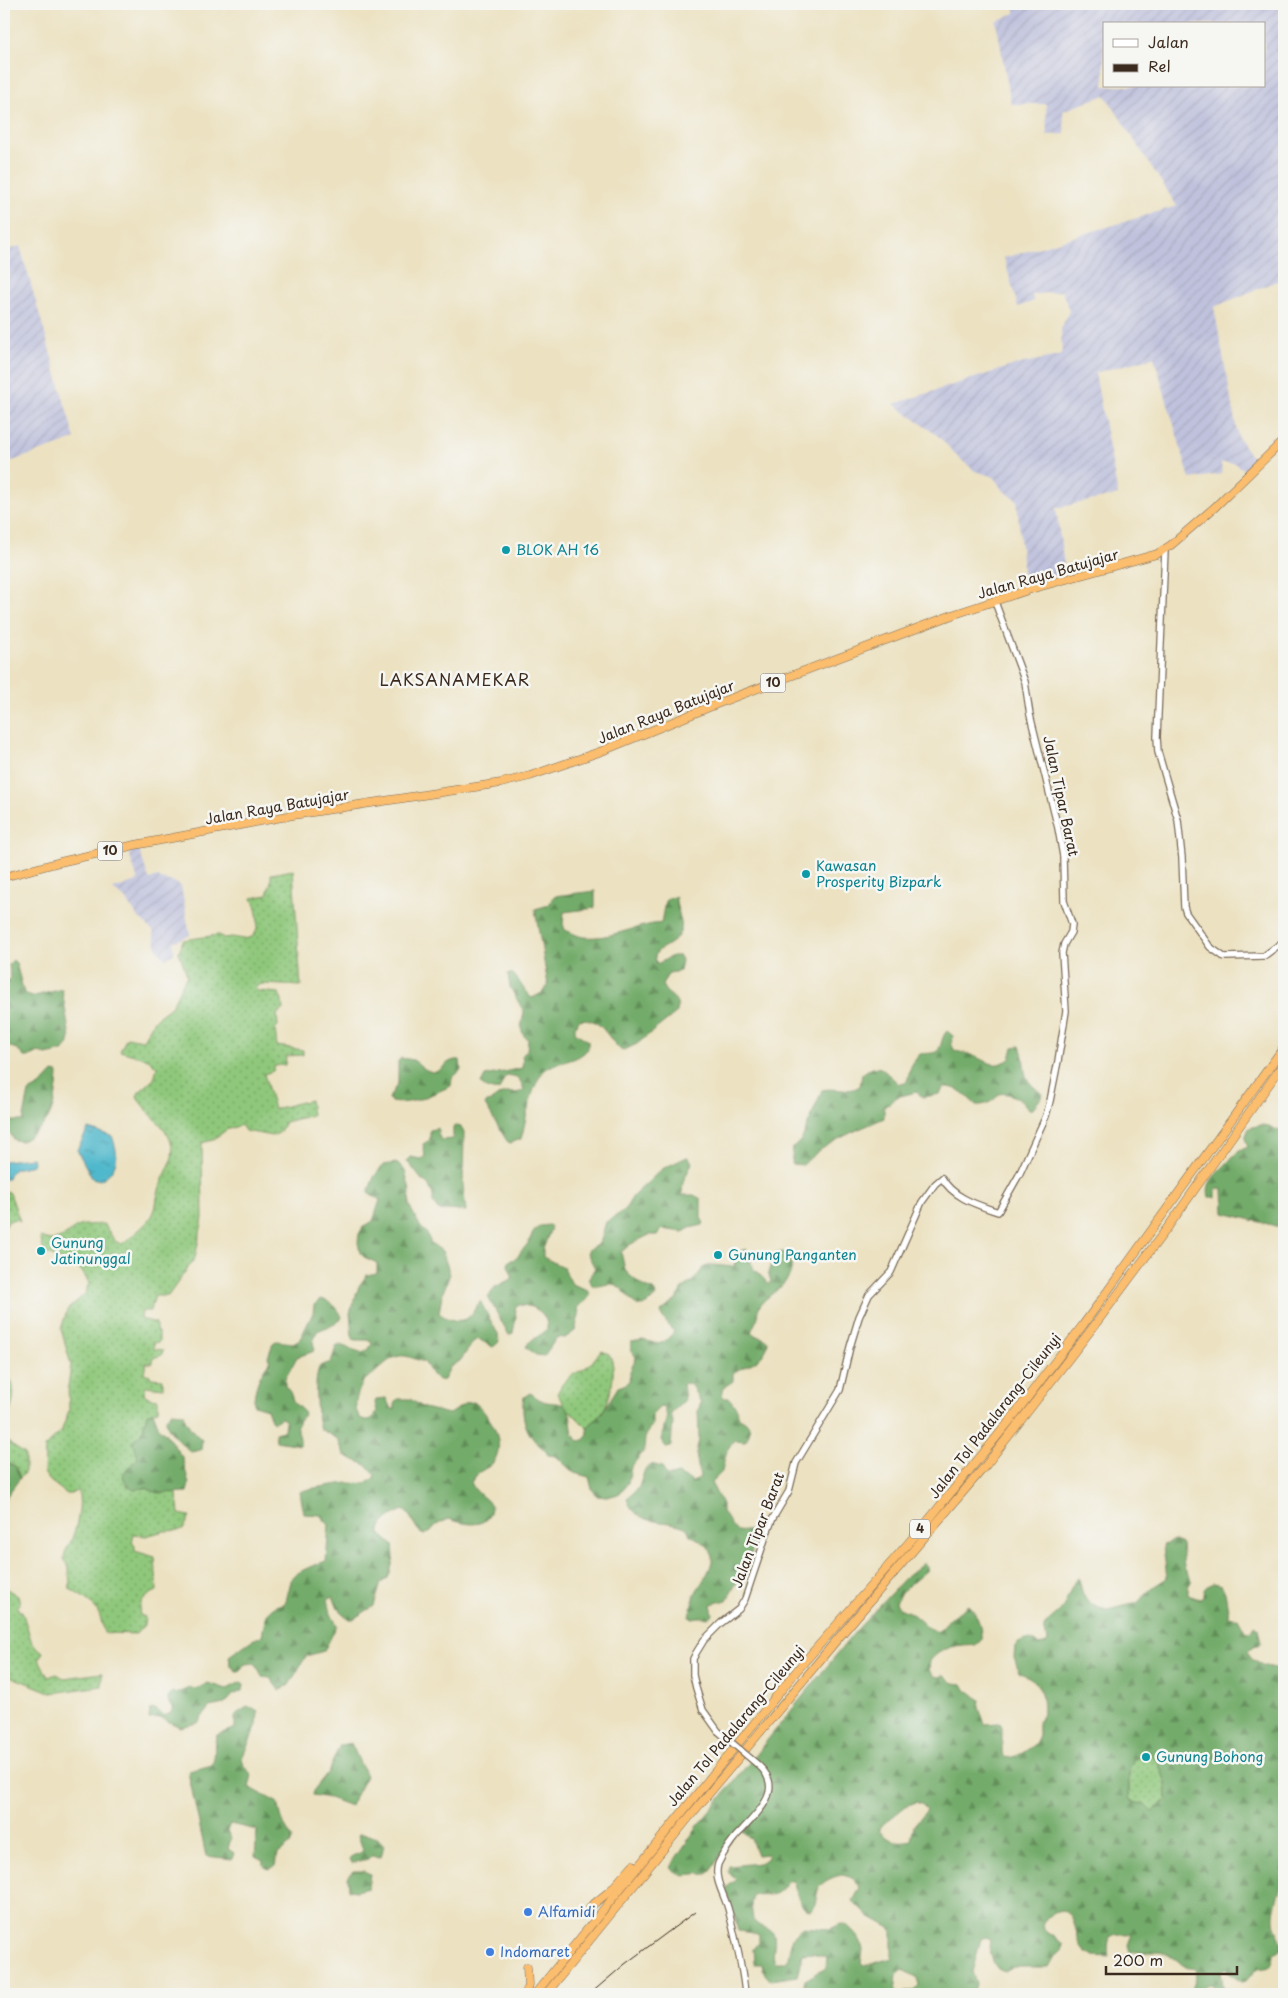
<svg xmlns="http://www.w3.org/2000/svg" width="1288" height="1998" viewBox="0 0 1288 1998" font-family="'Playpen Sans',sans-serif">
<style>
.industrial{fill:url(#industrial-furrows);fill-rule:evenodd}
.grass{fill:url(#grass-dots);stroke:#65794c}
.forest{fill:url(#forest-firs);stroke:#576b44;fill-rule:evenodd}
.water{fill:url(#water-ripples);stroke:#457175}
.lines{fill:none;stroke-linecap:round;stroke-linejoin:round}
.tertiary-casing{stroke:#796a57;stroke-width:8}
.trunk-casing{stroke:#796a57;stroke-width:9}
.motorway-casing{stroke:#796a57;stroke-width:9}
.tertiary{stroke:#fff;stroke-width:5.5}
.trunk{stroke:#fbbd6e;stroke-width:8}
.motorway{stroke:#fbbd6e;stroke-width:8}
.rail{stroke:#3b2a1e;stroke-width:1}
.tertiary-bridge-casing{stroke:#796a57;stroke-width:8;stroke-linecap:butt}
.tertiary-bridge{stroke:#fff;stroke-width:5.5}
.culture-dot{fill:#0f9aa8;stroke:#f6f6f2;stroke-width:2}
.shop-dot{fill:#3f7fe0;stroke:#f6f6f2;stroke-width:2}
.labels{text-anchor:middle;stroke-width:5;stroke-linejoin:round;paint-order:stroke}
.shield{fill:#f6f6f2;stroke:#73675e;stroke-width:1}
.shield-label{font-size:12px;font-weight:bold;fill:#3b2a1e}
.culture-label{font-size:14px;fill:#0d838f;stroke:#f6f6f2;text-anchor:start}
.street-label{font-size:14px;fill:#3b2a1e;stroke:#f6f6f2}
.shop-label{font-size:14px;fill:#366cbe;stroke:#f6f6f2;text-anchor:start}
.quarter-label{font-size:16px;letter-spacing:1px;fill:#3b2a1e;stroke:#f6f6f2}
</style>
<defs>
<pattern id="industrial-furrows" width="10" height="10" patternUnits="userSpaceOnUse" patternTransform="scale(1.25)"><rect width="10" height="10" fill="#c0c2dd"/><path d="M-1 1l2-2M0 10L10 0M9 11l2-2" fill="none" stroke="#a6a7bd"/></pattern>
<pattern id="grass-dots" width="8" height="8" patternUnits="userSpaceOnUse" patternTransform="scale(1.25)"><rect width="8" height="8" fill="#8fc87b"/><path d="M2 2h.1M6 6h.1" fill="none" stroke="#76a364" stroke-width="1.8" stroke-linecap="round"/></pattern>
<pattern id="forest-firs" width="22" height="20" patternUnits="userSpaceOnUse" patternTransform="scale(1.25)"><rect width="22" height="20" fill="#73ac6b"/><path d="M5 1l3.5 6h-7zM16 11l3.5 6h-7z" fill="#608c57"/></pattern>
<pattern id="water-ripples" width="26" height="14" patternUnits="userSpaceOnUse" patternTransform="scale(1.25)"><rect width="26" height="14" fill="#4fb8cc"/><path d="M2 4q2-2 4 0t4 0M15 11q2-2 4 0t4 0" fill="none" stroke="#4396a5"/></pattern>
</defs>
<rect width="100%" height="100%" fill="#f6f6f2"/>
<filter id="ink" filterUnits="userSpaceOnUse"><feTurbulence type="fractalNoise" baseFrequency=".02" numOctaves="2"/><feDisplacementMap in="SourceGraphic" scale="10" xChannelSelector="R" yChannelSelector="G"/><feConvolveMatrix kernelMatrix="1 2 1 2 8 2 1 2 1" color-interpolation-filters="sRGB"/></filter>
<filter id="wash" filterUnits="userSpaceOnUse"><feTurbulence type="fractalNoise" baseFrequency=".0096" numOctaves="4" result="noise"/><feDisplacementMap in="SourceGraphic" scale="20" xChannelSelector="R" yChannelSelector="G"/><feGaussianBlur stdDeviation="1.12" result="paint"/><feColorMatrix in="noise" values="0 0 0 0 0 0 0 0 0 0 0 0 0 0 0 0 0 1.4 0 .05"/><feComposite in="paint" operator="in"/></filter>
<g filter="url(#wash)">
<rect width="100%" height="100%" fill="#ece2c2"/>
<g class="industrial">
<path d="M1015 4H1284V278L1214 307 1238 437 1255 462 1246 471 1235 463H1221L1222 474 1190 479 1154 357 1095 373 1118 495 1056 508 1065 573 1024 584 1017 500 1004 491 994 477 975 471 959 458 938 436 894 404 1015 365 1062 355 1061 329 1069 311 1062 291 1032 295 1034 301 1018 307 1004 258 1177 206 1105 95 1063 111 1065 134 1047 135 1046 104H1011L996 21 1015 13ZM1104 24H1264V86H1104Z"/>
<path d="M20 246 75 439 4 464V251Z"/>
<path d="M138 847 149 879 159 877 160 879 174 882 181 886 190 935 173 942 174 954 165 959 157 948 153 931 138 917 127 901 113 889 138 881 128 850Z"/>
</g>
<g class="grass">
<path d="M293 870 301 986 263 984 258 985 255 989 258 991 279 993 282 1001 283 1010 277 1014 278 1026 275 1029 277 1046 303 1050V1055L286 1056 285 1065 274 1066 273 1071 264 1074 274 1109 310 1100 312 1115 285 1122 279 1133 272 1136 245 1131 241 1125 226 1130 213 1140 202 1143 203 1218 195 1258 168 1296H155L150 1311H142L141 1319 156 1323V1330L159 1332V1342L154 1343V1349L163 1350 162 1355 153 1358V1363H146L144 1373 150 1375 151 1378 163 1379V1388L146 1386 144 1394 150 1398 158 1399V1410L147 1414 142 1433 135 1438 138 1458 134 1489 146 1488 150 1490 177 1493 179 1514 190 1516 183 1530 164 1531 146 1536 134 1534 132 1542 135 1546V1551L155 1557 157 1591C147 1595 137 1603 140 1615L145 1617 144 1625 136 1634 104 1633C99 1605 93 1604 70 1589L69 1569 64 1559C64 1552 68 1547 71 1541 77 1526 82 1506 78 1490L71 1494H67L50 1481 44 1473 45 1447 61 1432 69 1410 68 1386 71 1365 61 1329 67 1310 85 1294 89 1283 81 1270 44 1252 40 1237C64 1247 66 1228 84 1225 90 1224 98 1225 104 1224L115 1241 122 1244C125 1243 148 1222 150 1219 158 1207 155 1202 159 1190 163 1174 177 1160 171 1142 165 1123 145 1114 137 1096L139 1092 154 1079 157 1067 148 1059 120 1051 127 1037 143 1040 155 1019 171 1007 187 975 179 952 183 940 218 935 224 938 232 937 244 939 252 937C262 926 257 910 252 898L267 895 271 881V874Z"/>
<path d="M4 1191 10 1193 20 1221 15 1219 8 1221 4 1229Z"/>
<path d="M602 1351 609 1354C618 1368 611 1397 603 1411 599 1417 592 1422 587 1428L565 1406 557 1394C567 1373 573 1377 589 1365 594 1361 596 1355 602 1351Z"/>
<path d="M4 1368C6 1374 12 1380 13 1386 17 1404 3 1421 6 1439L11 1445 25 1454V1472L20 1478 15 1466 4 1462Z"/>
<path d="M4 1587 18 1596 20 1604 17 1606 19 1611H22L32 1643 43 1652 39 1659 48 1677 57 1674 64 1678 102 1673V1686L52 1693 7 1675 8 1668 4 1667Z"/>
<path d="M1149 1752 1159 1764 1166 1783 1167 1799 1153 1812 1145 1804 1136 1803 1129 1799C1130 1780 1123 1755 1149 1752Z"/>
</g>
<g class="forest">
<path d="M595 891V908L564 912 563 924 565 930C571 932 577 936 583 937 610 940 635 925 661 923L665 901 668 898 676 897C675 908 683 920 681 929 676 947 656 946 655 957L657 964 672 956H680L682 960 680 971 669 973 662 984C666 998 680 994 677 1012L637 1044 622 1051C607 1039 601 1015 579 1020L575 1027V1032L588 1041V1049C576 1062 564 1060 549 1067 532 1076 526 1122 521 1139L510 1143 507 1141 485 1105 487 1102C494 1101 496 1096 502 1094 510 1091 517 1095 524 1090 521 1081 518 1074 507 1076L504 1079 499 1090C494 1091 485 1089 481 1084L485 1076 522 1068 523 1060 522 1056 527 1050 528 1039 524 1036 521 1028 524 1012 510 987 508 974H513C520 981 525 993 532 998L542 993 548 985 535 909 549 905 554 896Z"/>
<path d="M13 960 16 963 24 993 31 997 62 989 70 1038C68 1053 58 1052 46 1055L39 1052 28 1057H24L17 1049 4 1045V982L10 979 9 964Z"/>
<path d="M947 1031 953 1036 951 1044 955 1051C960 1052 966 1053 971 1055 988 1061 992 1070 1010 1059L1013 1047 1020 1046C1028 1066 1018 1078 1041 1092L1042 1096 1033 1109H1029C1021 1101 1012 1091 999 1094 994 1101 986 1106 976 1105 966 1096 959 1086 944 1087L940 1094 923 1097 916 1092 897 1097 884 1107V1118C856 1131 824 1142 803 1165L791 1164 793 1148 802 1139 822 1090C835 1087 848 1094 860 1086L862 1074 872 1067 881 1068 899 1084 906 1083C909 1078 908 1075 910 1070 911 1064 916 1059 920 1054 924 1053 932 1054 936 1052 942 1049 941 1036 947 1031Z"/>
<path d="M401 1058C405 1059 410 1059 413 1060 420 1064 424 1071 433 1072 443 1073 445 1058 460 1060L461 1070 452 1078 451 1086C432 1094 411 1106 391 1102L389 1098 398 1083V1061Z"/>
<path d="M53 1072 58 1073C58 1086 54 1113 45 1123 40 1129 32 1134 26 1139L22 1141 14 1140 10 1133 4 1130V1121H23L29 1092 40 1086Z"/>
<path d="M1261 1125 1269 1126 1284 1133V1224L1280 1227 1224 1213 1223 1189H1216V1197H1209C1205 1181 1217 1174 1226 1164 1235 1155 1235 1152 1248 1147L1245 1138 1249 1128Z"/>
<path d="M457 1126 461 1127 464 1133 463 1185 466 1211 438 1210 433 1203V1195L428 1184 422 1180 407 1161 410 1157 421 1159 425 1156 423 1144 430 1140V1130L438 1128V1134L441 1140 453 1139V1127Z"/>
<path d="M687 1157 690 1159 692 1163 683 1182 682 1195H694L701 1199V1218L704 1223 703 1225 690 1228 683 1232 662 1229 657 1235H649L631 1244 621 1252 625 1270 628 1274 644 1287 652 1289 655 1292 656 1296C634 1321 631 1292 616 1285 609 1282 601 1287 593 1286L588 1279 595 1268 587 1253 589 1249C604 1245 601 1236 606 1222L624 1211 633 1196 662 1169Z"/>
<path d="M397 1163 400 1165 405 1171 410 1191 409 1205 420 1226 426 1232 431 1243 442 1251 450 1274 442 1295 439 1313C446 1319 460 1324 469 1317 474 1313 475 1306 480 1301L498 1334 499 1342 493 1347 478 1339 474 1341 460 1361 450 1367 444 1380C432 1382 431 1370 424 1362 418 1360 411 1357 405 1356 388 1354 378 1374 364 1380 358 1392 350 1409 362 1419 371 1422 374 1418 377 1411L375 1403 376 1399 386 1398 391 1409H395V1402L398 1399H410L424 1408 449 1414 466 1403 474 1402C489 1414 507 1441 494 1461 491 1467 484 1468 479 1473 476 1475 474 1479 471 1482 475 1493 484 1496 491 1505 491 1530 466 1525 449 1519L436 1525 431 1532 424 1535C413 1529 413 1515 403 1510 393 1515 379 1522 380 1534L393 1545 394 1557 390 1573 388 1578 381 1583 374 1606 353 1619H349L338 1609 333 1596 328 1599 331 1614 337 1625 324 1651 306 1656 289 1685 279 1690 270 1678 262 1677 257 1665 254 1663 245 1664 240 1671H236L230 1664 229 1656 252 1640 262 1636C265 1620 265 1607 284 1604L286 1601 292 1577C303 1569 314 1565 326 1561L329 1525 320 1515 304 1514 300 1492C308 1488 339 1484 348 1483 358 1483 367 1486 375 1477L374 1473 366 1465 344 1455 338 1439 320 1429C316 1418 313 1376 320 1366L331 1362 336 1347 340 1345 363 1353 369 1349 372 1343 370 1340H354L352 1336 350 1313 359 1286 367 1275 377 1273V1263L364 1257 360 1253 358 1242 359 1234 363 1227 373 1221 380 1200 368 1192 374 1177 383 1165Z"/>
<path d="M549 1225 551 1228 543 1249V1257L563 1267 572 1284 588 1290C593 1299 583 1302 578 1307L579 1315 575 1331 565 1338 557 1337 544 1356 536 1355 526 1347C530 1338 541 1337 547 1329 548 1312 533 1305 518 1305L515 1308 516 1317 513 1333 509 1335 488 1297 495 1287 513 1278 508 1265 509 1261 517 1258C520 1253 521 1251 525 1247 531 1241 530 1233 540 1226Z"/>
<path d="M746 1249 753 1268 769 1284 771 1281 768 1273 774 1254 782 1252 789 1254C790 1259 792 1266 791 1270 788 1291 753 1298 758 1317L751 1332C756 1337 763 1337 768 1341 766 1363 747 1363 733 1373V1381L724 1387 722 1395 725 1398H729L736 1407 739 1418C750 1422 753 1431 745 1441L734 1440C726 1450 724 1459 722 1472L711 1483 722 1504V1512C731 1519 730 1534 745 1531 749 1531 752 1529 757 1528 759 1532 761 1538 758 1541H755L752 1545 751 1572 741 1575 727 1600 711 1604 713 1614C708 1621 706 1616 700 1617 695 1617 694 1619 689 1617 691 1608 693 1595 699 1587 715 1563 721 1549 690 1535L687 1528C665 1517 638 1529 627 1499L639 1487 645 1469 651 1464 662 1467 667 1477 678 1474 693 1482 700 1477 696 1454 699 1439 698 1410 701 1403 691 1385 687 1383 683 1384 685 1400 671 1413 673 1422 671 1446 666 1447 661 1440 667 1416 663 1407H660L652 1415V1424L645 1438 644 1451 631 1467 628 1483 619 1494 606 1497 597 1496 592 1489 589 1477 574 1473 556 1456 548 1455C544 1447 539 1446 534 1440 524 1428 521 1412 524 1397L530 1393C534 1395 538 1399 543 1401 551 1404 563 1401 568 1409 574 1419 568 1436 580 1441L584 1440 588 1434 587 1428 602 1413 618 1387C634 1382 627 1380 631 1369 632 1364 635 1362 636 1357L631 1350V1342L643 1340 659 1344 665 1341 674 1332C669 1324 663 1321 661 1312L677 1299 681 1290 694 1280 704 1267 713 1265 733 1267 740 1251Z"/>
<path d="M320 1299C330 1300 339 1308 342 1318L335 1324 317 1331 313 1342 315 1350 312 1352 297 1357 285 1379V1386L290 1392 294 1403 303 1411 304 1415C289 1430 302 1429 300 1445L276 1441 275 1433 283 1431 286 1424 285 1420 281 1418 274 1422 271 1420 267 1409 254 1405C253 1392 260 1371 270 1362L268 1357 273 1343 276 1341 293 1343 300 1339 313 1313 314 1305Z"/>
<path d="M153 1412 159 1428 165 1433 182 1457 189 1484 187 1492 158 1493 146 1488 134 1489 127 1485 123 1477C126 1465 133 1466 138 1458L133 1441 142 1433 147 1414Z"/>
<path d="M172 1412 183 1413C185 1423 194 1433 202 1440L201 1450 191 1452C182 1444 166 1431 166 1419Z"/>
<path d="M4 1462 15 1466 20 1478 4 1500Z"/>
<path d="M1174 1541 1182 1544 1184 1568 1192 1580 1188 1587V1595L1200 1599 1203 1597C1203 1588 1205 1587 1213 1583L1221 1585 1225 1592 1229 1616 1238 1618 1245 1631H1251L1254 1625 1258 1628 1261 1643 1248 1651 1251 1659 1262 1665 1279 1669 1284 1677V1887L1280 1890C1276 1902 1271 1916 1276 1930 1279 1937 1282 1941 1282 1949L1274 1953 1270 1966 1257 1968 1246 1981 1242 1982 1228 1973 1226 1967 1221 1972 1224 1989 1222 1994H1210L1214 1987 1211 1984 1204 1986 1201 1994H1191C1190 1986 1196 1978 1197 1970 1193 1967 1190 1969 1186 1967 1180 1964 1176 1958 1170 1955 1156 1949 1144 1954 1130 1952L1128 1945 1132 1934C1111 1933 1106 1935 1109 1957 1100 1956 1089 1958 1083 1950 1075 1940 1077 1906 1057 1912 1049 1914 1046 1918 1042 1924L1046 1932 1064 1944 1062 1951 1055 1956 1049 1967H1012L1005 1971 1001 1970 997 1968 993 1962 989 1947 990 1939 985 1937 981 1939 972 1972 976 1983 975 1988 973 1991 966 1994H903L906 1991H914L919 1985 917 1978 903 1970 897 1975 895 1994H801L805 1980 826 1968 827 1957 812 1953 803 1954 797 1976 772 1980C765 1977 763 1971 762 1964H754L753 1948 759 1943V1935L755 1933 738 1931 734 1912 726 1890V1888L736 1880 728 1872 729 1866 759 1863 767 1859 768 1854 757 1855 751 1839 739 1828 709 1873C703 1876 701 1873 696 1874 685 1874 679 1878 671 1868L676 1858 697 1827 854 1633 906 1577 924 1563 927 1566V1570L901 1592 896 1602C899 1611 906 1609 912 1614 921 1621 925 1626 936 1632 944 1629 945 1623 951 1617 956 1613 963 1610 968 1605 977 1612 982 1628 981 1639L976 1645C961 1643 939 1648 930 1661L929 1670 934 1676 940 1677 943 1675 946 1676C952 1684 954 1683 963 1684L967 1691 971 1692 980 1700 979 1708 985 1724 1000 1723 1002 1727V1753L1004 1757C1014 1760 1029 1750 1035 1743 1040 1737 1037 1730 1038 1724 1039 1716 1039 1724 1042 1717 1044 1709 1042 1693 1038 1686 1035 1679 1026 1676 1019 1672L1014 1658 1015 1646C1024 1638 1031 1638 1039 1645L1047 1643 1048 1639C1046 1636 1043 1633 1044 1628 1047 1619 1058 1615 1063 1607 1069 1597 1068 1590 1077 1578L1079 1579 1083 1595 1089 1602 1099 1608 1107 1610 1137 1603 1148 1593 1153 1587 1167 1578 1163 1545ZM1149 1752 1159 1764 1166 1783 1167 1799 1153 1812 1145 1804 1136 1803 1129 1799C1130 1780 1123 1755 1149 1752ZM916 1802 923 1805 927 1810 914 1825 911 1840C900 1843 889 1841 880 1832L879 1828 882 1825 906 1806ZM842 1875C851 1877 857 1879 860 1888L853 1901 867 1915 892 1929V1958L863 1966 861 1963 863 1950 861 1942 857 1935 848 1926 841 1924 830 1929 803 1927C790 1934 790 1949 787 1962H775C770 1954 779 1937 771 1931 766 1927 758 1926 753 1921L751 1904 753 1896C760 1893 770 1897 777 1893 784 1888 783 1880 793 1881L801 1905C819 1921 814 1893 820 1886 825 1880 835 1876 842 1875Z"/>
<path d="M241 1682 244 1684 243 1691 233 1695 225 1704 209 1707 198 1723 180 1727 161 1718 149 1719 150 1710 154 1709 164 1716 171 1713 173 1706 169 1704C167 1698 168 1696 173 1692L176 1694 190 1688 198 1689 208 1683 227 1689Z"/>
<path d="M248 1706 258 1712 257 1725 242 1758 244 1766 252 1775 249 1787 278 1803 283 1823 292 1838 291 1844 278 1854 275 1866 268 1869 265 1867 263 1861 255 1857 257 1830 230 1824 227 1831 231 1838 228 1849 234 1853 232 1859 206 1856 188 1772 189 1771 212 1765C217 1751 212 1748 217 1735L235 1728V1716Z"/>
<path d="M351 1743 366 1776 350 1806 329 1798 312 1795 313 1791 328 1772 340 1745Z"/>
<path d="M359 1834C369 1834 378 1837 384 1845L381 1857 371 1856 368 1859 352 1863 350 1859 352 1856 360 1853 363 1850 358 1835Z"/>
<path d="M353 1871H364L370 1874 368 1888 356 1891 349 1890 348 1877Z"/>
</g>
<g class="water">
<path d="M88 1129 112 1136C119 1154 119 1170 100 1180L92 1178 77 1150Z"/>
<path d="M32 1158 34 1162 33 1165C23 1168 10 1167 8 1178L4 1180V1161Z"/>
</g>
</g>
<g filter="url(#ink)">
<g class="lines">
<g class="tertiary-casing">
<g id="tertiary">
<path d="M1165 550 1157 737 1158 752 1178 820 1182 858 1184 907 1186 913 1210 947 1224 957 1264 956 1284 941"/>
<path d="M718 1731 703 1710 696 1688 693 1675V1659L696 1653 704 1640 721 1623 739 1609 745 1599 767 1533 773 1518 789 1491 796 1463 840 1390 850 1347 859 1317 869 1295 891 1272 922 1202 935 1184 942 1178C953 1198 978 1205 998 1212L1019 1175 1046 1116 1050 1101 1058 1061 1066 1011 1062 953 1064 944 1071 932 1072 924 1064 901 1063 856 1058 828 1030 715 1025 682 995 602"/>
<path d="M745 1994C743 1968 735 1937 729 1912 726 1897 713 1880 718 1864 723 1853 733 1838 742 1830 759 1811 786 1788 757 1764"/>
</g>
</g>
<g class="trunk-casing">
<path id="trunk" d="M4 877 60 862 135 845 293 815 501 783 530 776 602 751 724 701 955 614 1031 589 1157 554 1171 545 1215 507 1284 440"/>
</g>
<g class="motorway-casing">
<g id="motorway">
<path d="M590 1907 611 1890 633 1865"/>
<path d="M526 1994 528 1985 527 1967"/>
<path d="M535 1994 799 1668 926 1523 1008 1423 1083 1325 1284 1047"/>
<path d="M546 1994 686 1821 835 1642 986 1465 1091 1330 1168 1227 1284 1063"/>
</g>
</g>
<use href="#tertiary" class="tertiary"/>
<use href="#trunk" class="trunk"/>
<use href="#motorway" class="motorway"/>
<path class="rail" d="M590 1994 625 1964 695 1912"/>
<g class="tertiary-bridge-casing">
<path id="tertiary-bridge" d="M718 1731 757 1764"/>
</g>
<use href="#tertiary-bridge" class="tertiary-bridge"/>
</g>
</g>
<g class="culture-dot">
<circle cx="506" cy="550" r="5"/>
<circle cx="806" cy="874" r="5"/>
<circle cx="41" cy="1251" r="5"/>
<circle cx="718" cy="1255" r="5"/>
<circle cx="1146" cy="1757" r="5"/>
</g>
<g class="shop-dot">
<circle cx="528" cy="1912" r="5"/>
<circle cx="490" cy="1952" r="5"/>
</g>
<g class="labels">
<g class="shield">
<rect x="760.5" y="673.5" width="25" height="19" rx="4"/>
<rect x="97.5" y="841.5" width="25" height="19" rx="4"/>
<rect x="910" y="1519.5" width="20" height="19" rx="4"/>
</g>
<g class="shield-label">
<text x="773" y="687">10</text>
<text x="110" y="855">10</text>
<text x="920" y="1533">4</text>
</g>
<g class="culture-label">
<text x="516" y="555">BLOK AH 16</text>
<text x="816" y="871">Kawasan<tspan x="816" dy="16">Prosperity Bizpark</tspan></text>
<text x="51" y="1248">Gunung<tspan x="51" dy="16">Jatinunggal</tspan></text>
<text x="728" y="1260">Gunung Panganten</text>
<text x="1156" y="1762">Gunung Bohong</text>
</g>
<g class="street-label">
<text transform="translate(1048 574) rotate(-16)" y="5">Jalan Raya Batujajar</text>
<text transform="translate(666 712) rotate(-22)" y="5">Jalan Raya Batujajar</text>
<text transform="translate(1061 796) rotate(78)" y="5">Jalan Tipar Barat</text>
<text transform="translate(277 807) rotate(-10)" y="5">Jalan Raya Batujajar</text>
<text transform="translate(995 1416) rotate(-52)" y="5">Jalan Tol Padalarang–Cileunyi</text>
<text transform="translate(758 1530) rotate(-69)" y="5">Jalan Tipar Barat</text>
<text transform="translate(736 1726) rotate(-50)" y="5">Jalan Tol Padalarang–Cileunyi</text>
</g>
<g class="shop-label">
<text x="538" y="1917">Alfamidi</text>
<text x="500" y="1957">Indomaret</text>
</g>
<g class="quarter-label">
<text x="455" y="686">LAKSANAMEKAR</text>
</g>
</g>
<rect width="1288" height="1998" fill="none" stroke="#f6f6f2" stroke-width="20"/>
<rect x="1103" y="22" width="162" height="65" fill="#f6f6f2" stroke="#aba49d"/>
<rect x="1113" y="39" width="25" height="8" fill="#ffffff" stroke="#aba49d"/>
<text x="1148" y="48" font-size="15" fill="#3b2a1e">Jalan</text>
<rect x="1113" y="64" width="25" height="8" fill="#3b2a1e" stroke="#aba49d"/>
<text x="1148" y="72" font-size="15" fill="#3b2a1e">Rel</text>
<path d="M1106 1966v8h131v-8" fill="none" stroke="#3b2a1e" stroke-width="2.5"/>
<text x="1113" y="1966" font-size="15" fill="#3b2a1e" stroke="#f6f6f2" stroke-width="4" paint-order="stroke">200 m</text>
</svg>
